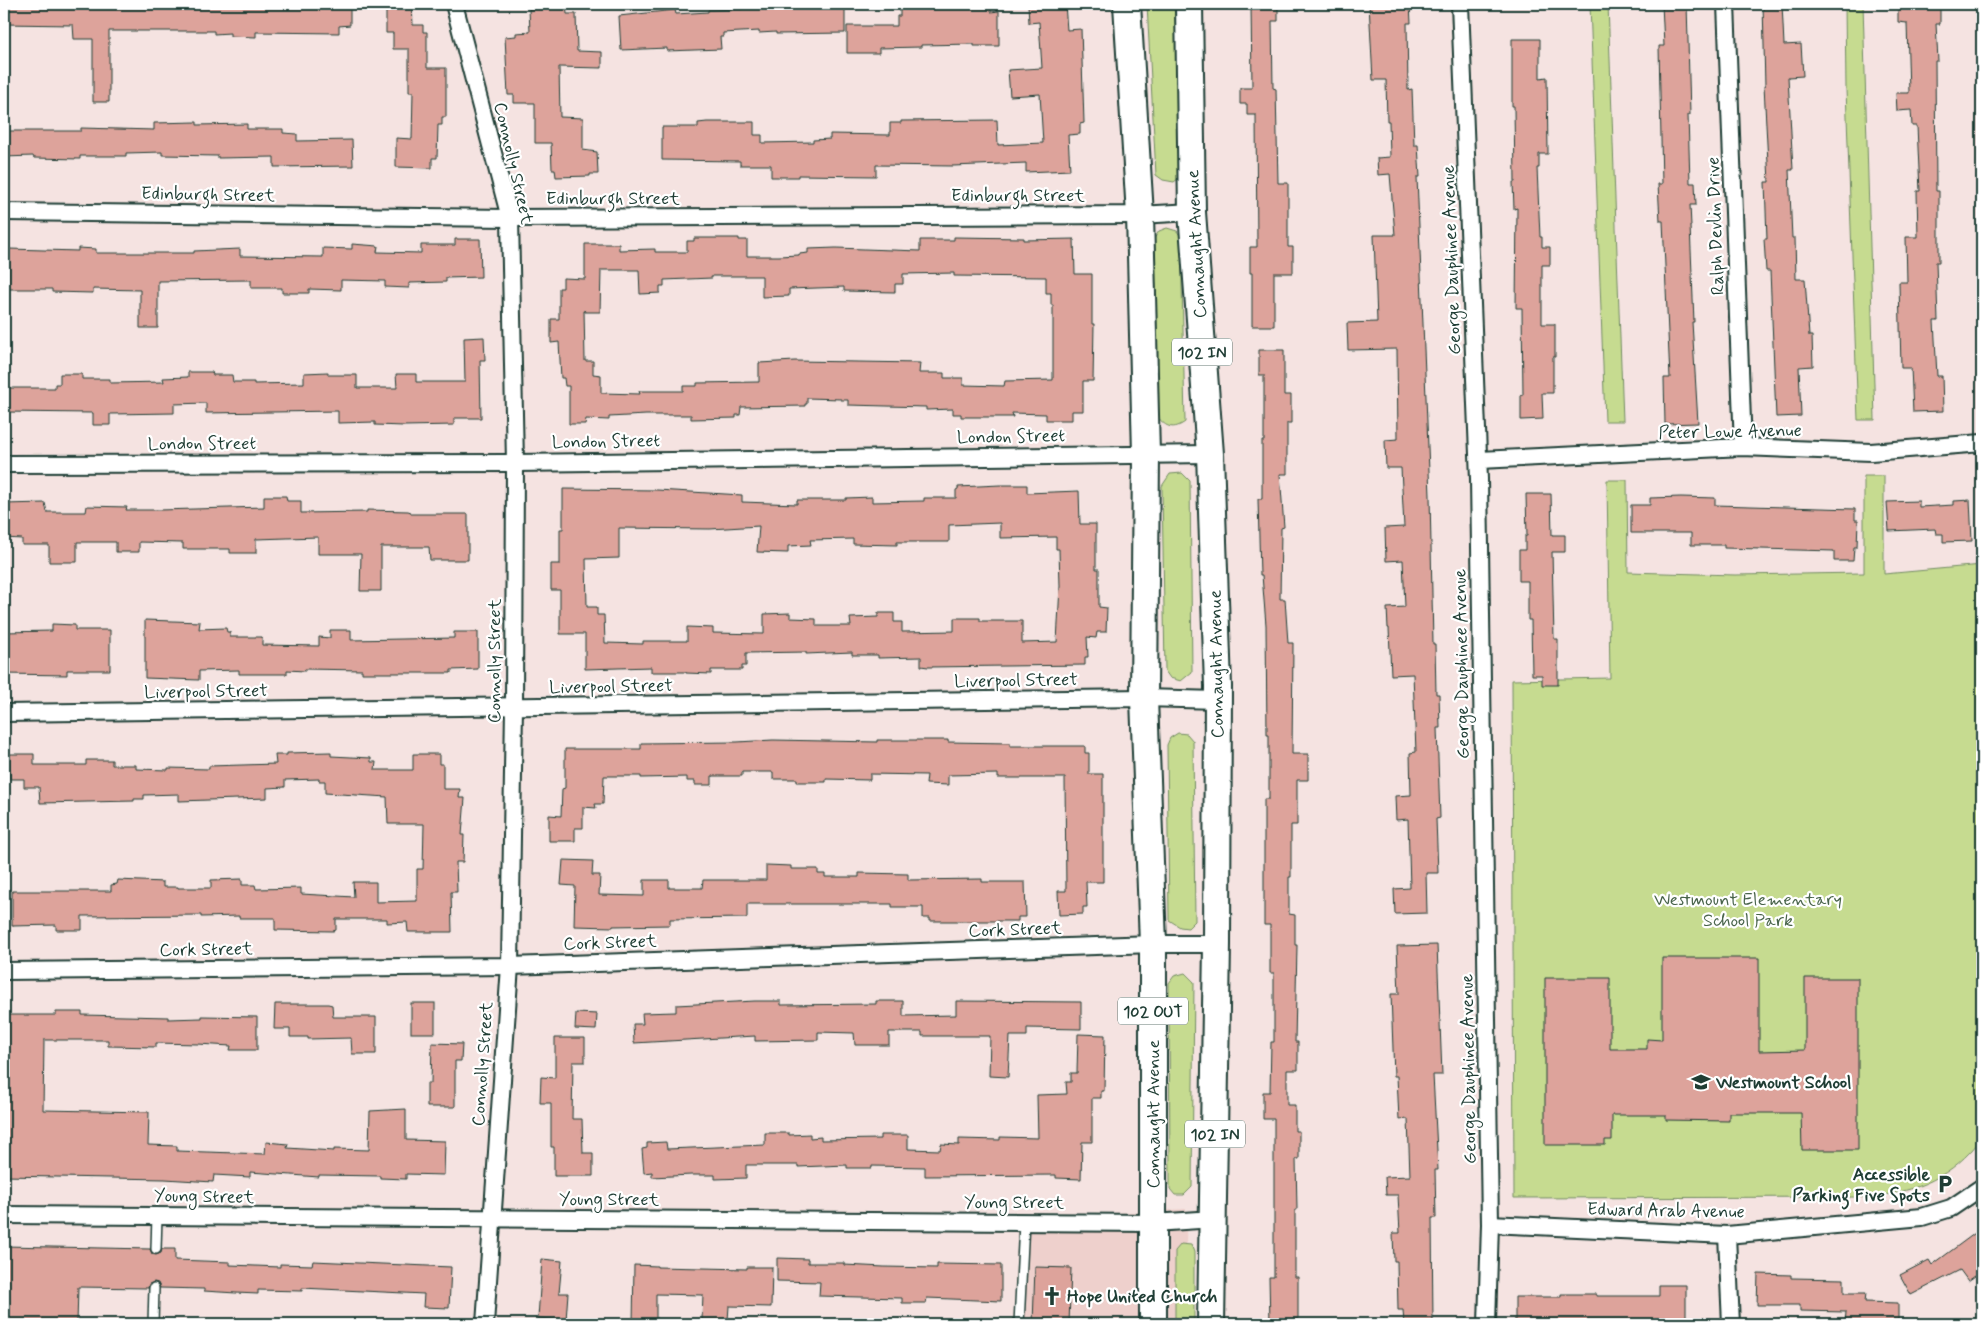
<svg xmlns="http://www.w3.org/2000/svg" width="1986" height="1328" viewBox="0 0 1986 1328" font-family="Mynerve,sans-serif">
<style>
.built{fill:#eed0cc}
.green{fill:#c6db90;stroke:#728c62}
.building{fill:#dda39b;stroke:#1f3d34;fill-rule:evenodd}
.lines{fill:none;stroke-linecap:round;stroke-linejoin:round}
.service-casing{stroke:#1f3d34;stroke-width:12}
.minor-casing{stroke:#1f3d34;stroke-width:20}
.primary-casing{stroke:#1f3d34;stroke-width:30}
.service{stroke:#fff;stroke-width:9}
.minor{stroke:#fff;stroke-width:16}
.primary{stroke:#fff;stroke-width:26}
.labels{text-anchor:middle;stroke-width:4.5;stroke-linejoin:round;paint-order:stroke}
.shield{fill:#fff;stroke:#627771;stroke-width:1}
.shield-label{font-size:16px;font-weight:bold;fill:#1f3d34}
.street-label{font-size:18px;fill:#1f3d34;stroke:#fff}
.park-label{font-size:18px;fill:#49644b;stroke:#fff}
.poi-label{font-size:18px;font-weight:bold;fill:#1f3d34;stroke:#fff;text-anchor:start}
</style>
<rect width="100%" height="100%" fill="#f5e3e1"/>
<filter id="ink" filterUnits="userSpaceOnUse"><feTurbulence type="fractalNoise" baseFrequency=".02" numOctaves="2"/><feDisplacementMap in="SourceGraphic" scale="10" xChannelSelector="R" yChannelSelector="G"/><feConvolveMatrix kernelMatrix="1 2 1 2 8 2 1 2 1" color-interpolation-filters="sRGB"/></filter>
<g filter="url(#ink)">
<path class="built" d="M1186 1209 1187 1324H1018L1026 1218Z"/>
<g class="green">
<path d="M1147 4H1174L1184 174 1174 182 1163 180 1156 175Z"/>
<path d="M1590 4H1608L1623 421H1605Z"/>
<path d="M1845 4H1863L1875 420H1858L1846 89Z"/>
<path d="M1167 228 1177 231 1181 237 1185 422C1174 430 1166 428 1158 417L1154 239 1159 231Z"/>
<path d="M1182 473 1190 481 1192 672 1181 681 1170 678 1165 671 1162 486 1170 474Z"/>
<path d="M1864 476H1884V574L1982 565V1138C1952 1177 1917 1192 1869 1197L1514 1198 1512 680 1610 678 1607 480H1627L1628 572 1735 575 1864 573Z"/>
<path d="M1178 733 1187 734 1193 741 1195 921 1188 928 1180 927 1169 920 1167 745 1170 738Z"/>
<path d="M1185 973 1194 982 1192 1187 1184 1195H1175L1170 1189 1169 983 1174 976Z"/>
<path d="M1181 1244 1191 1245 1194 1252V1324H1175V1251Z"/>
</g>
<g class="building">
<path d="M4 4H99V5L350 4V25L339 26V33L256 32V37L230 36V33L214 34V31H109V102H93V39H74L73 25 4 24Z"/>
<path d="M386 4H412L413 25H423V32H427V68H446V117H442V125H438L437 158H432V168L396 167V138L412 139 413 92H409V49H393V33H386Z"/>
<path d="M533 4H566L567 14H576L577 51 602 52V68L559 67 560 117 583 118V150L597 152 598 174H590V176L556 177 555 169H552L551 143H535V103H514V95H508L505 37 516 36V33L530 32 529 9H533Z"/>
<path d="M742 4H845V33L776 34V32L759 33V31L723 33V37H720L721 49 667 51V48L621 50 619 16 675 10 676 14 708 12V10L742 9Z"/>
<path d="M1028 4H1065L1067 30 1081 29 1084 123 1080 124V134L1068 135 1070 170 1026 172V163L953 166 876 165V176L798 175V177H771V165H740V161L662 160V127H698V123L707 122H754V135H762V143L813 142V140L830 139V134L890 135V123H901V121L997 120 998 145 1043 143 1040 94 1010 96 1008 70 1042 68 1039 22 1029 23Z"/>
<path d="M1251 4H1278V21H1272L1273 88 1276 89 1278 183H1288V247H1293V273H1274V326H1252V273H1250V247H1257L1256 115H1247V104H1240V88H1252Z"/>
<path d="M1369 4H1410L1411 23H1407L1408 90 1412 89 1414 145H1418L1420 177H1417L1430 496 1433 644H1435L1436 694H1439L1440 728H1437L1440 818 1436 819 1438 873H1426L1427 913 1395 914 1394 889 1410 888 1408 819 1396 820 1395 796 1411 795 1410 753 1416 752 1413 674 1391 675 1389 628H1388L1387 608 1405 607 1403 560 1386 561 1385 528 1404 527 1401 468H1386L1385 440 1398 439 1397 349 1348 350 1347 323 1377 322 1374 235H1395L1390 174 1378 175 1377 158 1390 157 1389 121H1387L1386 80H1373Z"/>
<path d="M1662 4H1687L1690 115H1688L1690 183H1695L1696 205H1690L1691 226H1690L1694 322H1692L1698 423 1665 424 1664 378H1670L1663 221H1660L1658 184H1662L1659 46H1664Z"/>
<path d="M1763 4H1782L1784 45 1801 44 1803 76 1788 77 1793 170H1789L1792 238H1795L1796 279H1805L1809 336H1812L1813 366 1799 367 1801 416 1776 417 1770 271H1766L1764 239H1767L1765 182H1769L1764 86H1765Z"/>
<path d="M1898 4H1940V24H1936L1938 61H1935L1936 191H1939V262H1936L1938 321H1934L1937 376H1942L1943 411 1913 412 1911 368H1901L1899 282H1907L1906 237H1918L1917 191H1920L1917 126H1912L1911 110 1897 111 1896 93H1909L1907 23 1898 22Z"/>
<path d="M900 7H991V12L999 11V46H974V44L921 45V47L879 48V53H847V26H897V16H900Z"/>
<path d="M1512 39H1540V78L1547 77 1548 154H1539V168H1537L1540 237H1542V247H1550V265H1542V324H1555V357H1553V393H1542L1543 419 1521 420V395H1523L1522 308H1516L1517 208 1514 209 1513 182H1515L1514 106H1512Z"/>
<path d="M197 122V125L247 124V129H283V133L297 134V141L352 140 353 166 274 167V157L218 158V156L162 155V152L126 153V156H80V159L34 158 33 156 4 157V131H81V128L154 130V123Z"/>
<path d="M954 237 1024 238V240L1074 239 1075 274H1092V324H1094L1093 381H1083V411H1072V420H1046V414L1012 413 1013 417H961V414H953V409L926 410V407L848 405V400H841V399L807 398V404H805V406L741 407 740 415H736V418L691 419V415H646L609 417V420L586 419 585 424H569V386H565L564 378H561L559 342 551 343V319H559V288H563V278L585 279V244H619V250L655 249V252H687V241H694V238H739V240H747V256H779L799 255V254L808 253V249L836 248 920 251V240H954ZM601 270H639L640 294 660 293V286H664V280L712 278V276H762V297L789 296V289L844 287V291L895 292V284H903V274L954 273V276L1046 277V293H1051V305H1053V380L1005 381 1004 386 963 385V378H944V373H919L920 363 795 361 759 363V382L697 383V386H683V391H639L640 394 601 393V375L593 374V361H585L584 310 585 312H600Z"/>
<path d="M455 239H480L481 277 446 278V282L409 283V288L385 287V281L341 280V290L309 289V293H282V288H251V280L158 281V328H140V290L93 289V293L52 292V289H8L9 249 78 251V248L96 249V253H194V251L240 249V256L323 257V248L352 249V244L378 246 377 252 421 253V245H455Z"/>
<path d="M484 337 485 360H480L481 418H454V425L404 426 375 425V422L338 423V411L206 413V403L174 404V413L110 414V425H93V413L4 412V388H55V384H60V374H82V379H110V383L164 382 163 378 188 377V372H212L213 375H232L233 382H254V384L304 383V373L328 372V375H357V388H397L396 374H416V382H465L464 338Z"/>
<path d="M1259 350H1284V395H1291V423H1287V474H1280L1284 527 1281 528 1280 599H1285L1288 643H1293L1292 754H1308V780H1297V825H1291V877H1289V914L1295 915V945H1297L1295 1042H1298V1070H1287V1105H1295V1131H1299V1159H1296L1297 1210H1295V1277H1298V1324H1270L1269 1277H1274V1119H1263V1092H1270L1271 1042H1274V973H1270V925H1264V799H1269V735H1267L1266 625 1262 575H1260L1258 499H1262V441H1264V375H1259Z"/>
<path d="M1000 485H1027V493L1079 491 1080 524H1096V569H1099V607L1107 608 1106 632H1097L1096 638 1087 637 1088 657H1085V665L928 667 921 666V657L878 658V655H852V652L806 654V652L746 653V666H742V670H711V674L686 673V672H651V667L585 669V634H560V590H551V564H560V529H563V489L657 490 742 495V502L797 504V500H846V498L872 497V502L924 501V498H956V490L958 489V487ZM1000 523V538L1056 537V549H1059L1060 586 1057 642 1022 643V621H980V618H954V631L902 632V622H894V613H878V617L850 618 851 626H816V619L790 618V613L764 614V634L713 633V628L687 627V641H643V644L605 643 604 615H597V607H587L586 559 619 558V528L710 529 759 526 757 552 788 553V546L811 545 810 540 853 539V544L897 545V542H949V525Z"/>
<path d="M1526 494H1551L1552 535H1565V552H1552L1554 639H1558V685H1542V675H1532L1531 620H1528V581H1519V550H1525V536H1527Z"/>
<path d="M264 496H286L287 501H301V513L367 512V510L408 511 411 512V514H468V560H430L429 547H381V591H360L361 554H318V537L256 539V553H230V549H183V543L139 542V552H116V542H77V562H49V545H22V539L4 538V504L45 503 47 512H86L87 506 127 507 126 510H160L264 507Z"/>
<path d="M1681 497 1715 498V505L1855 509V520H1858L1857 547H1854L1853 561H1834V551L1724 548V545H1691V533H1631V505H1650V498Z"/>
<path d="M1970 500 1972 541 1943 542V534H1936L1935 529 1889 531 1887 502 1919 501V507L1954 505V501Z"/>
<path d="M145 620 200 622 199 629 226 628 227 632H230V637H262V645L319 646V637L330 638V630H351V640L454 638V632H478V669L451 670V673H362V670L305 669V671L287 670V674H239V670L199 671V680L145 678Z"/>
<path d="M52 624 75 625V630H110V670H67V675L4 674V632L52 631Z"/>
<path d="M773 740 877 742V740H948V742L1010 743V746H1085V753H1089V774H1103V882H1086L1087 907H1083V914L1059 915 1058 891H1066L1065 778H998V774L948 775V785L926 784 927 775 870 774V780L826 779V782H797V779H773V772H742V776H712V785H695V781H687V777L641 778V776H604L603 804H595L596 808 583 807V828H575V841H549V815L561 816 562 789 565 788V749H641V743L737 742Z"/>
<path d="M331 752V756L371 758V762H376L375 770H413V754H439V764H443V789H460L459 798H465L462 835H464L463 862H456L457 892H451L452 932H408L407 922 387 923V919H336V930L333 931 275 930V918H239V916L201 917V915L82 916V930H56V925L12 926V891H111V885L117 884 118 880 163 882V887H178V888H211V880L242 879V885H255L256 889 301 888V894L354 897 353 882H376V902L417 901V869H423L424 824H388L387 797 325 793V781H319V779L285 780V787L267 788V798L179 801V794L144 795V799H134V801L40 803 39 787H24V779H10L9 754H34V765H86V760H112V765H136V769L168 770V768L209 769V766L276 764 275 755H287V753Z"/>
<path d="M563 860 593 861 592 875H600L599 895 644 896V880H669V888H702L703 880H766V865L791 866V869H818V874H825V877H859V873L908 874V880L982 879V882H1025L1026 917H1018V921H930V918H923V907H892V904H747V918L670 919V925L613 926V927L574 926 575 886 561 885Z"/>
<path d="M1437 945 1442 1075H1433L1438 1170H1435L1436 1218H1432L1433 1324H1404L1403 1310H1398L1397 1261H1394L1393 1233H1400L1398 1195H1386L1385 1177 1410 1176 1408 1119 1399 1120 1397 1076H1394L1391 994H1399L1397 946Z"/>
<path d="M1662 958H1759V1051L1805 1050V978H1858V1150H1802L1801 1113H1729V1121L1666 1120V1115H1612V1140H1605V1145H1545V978H1610V1049H1647V1039L1662 1040Z"/>
<path d="M755 1001H781V1005L876 1004V1001H903V1016L956 1015V1001L1081 1002V1029L1027 1028V1036H1010L1008 1077 989 1076 990 1036H922V1032H889V1045H855L854 1033 818 1032V1040L755 1041V1036L634 1043 633 1024H643L642 1013 676 1012V1005Z"/>
<rect x="411" y="1003" width="24" height="30"/>
<path d="M275 1004H328L332 1005 333 1017H376V1054H352L351 1038 308 1039V1037H290V1029H274Z"/>
<path d="M56 1012H82V1015L168 1017V1019L202 1018V1016L257 1017V1050H230L231 1046 198 1044 156 1043V1047L108 1046V1040H44L43 1110 149 1112 148 1145 177 1146V1151L265 1154 266 1142 288 1144 287 1148 334 1151V1149L369 1150 370 1111 406 1109V1140L445 1141 444 1175 406 1174V1179L380 1178V1176L319 1175V1177L250 1172V1177L214 1175 213 1182 165 1179 4 1176V1015H56Z"/>
<path d="M576 1013 597 1014 596 1030 575 1029Z"/>
<path d="M1078 1034 1105 1035 1104 1091H1101V1098H1092V1142H1082L1081 1179 1056 1178V1175L925 1176V1167L872 1166V1168H847V1165L798 1167V1165H746V1178L715 1179V1175H691L652 1177V1172L644 1173 642 1149 647 1148V1143L666 1142 667 1149 765 1145V1133H789V1135L810 1134V1138L821 1137V1140L880 1139V1135H908V1149L940 1150 941 1144 959 1145V1139L1000 1140V1137L1038 1138 1037 1095 1067 1094 1066 1082H1071V1073H1077Z"/>
<path d="M555 1038H585V1062H573L572 1119H582L583 1153H593V1176H554V1147H551V1103H540L541 1077 555 1078Z"/>
<path d="M432 1043 462 1044 461 1061H455V1107H427V1083H431Z"/>
<path d="M1982 1228V1271L1968 1281 1960 1270 1911 1295 1900 1275 1929 1260 1932 1265Z"/>
<path d="M4 1246 150 1249 152 1254 156 1255 161 1253 162 1249H175V1260L230 1262V1265L280 1267V1264L312 1265 313 1261 451 1267 449 1308 423 1307 424 1294 302 1288V1291L258 1290V1294L236 1293 204 1291V1289L160 1288 158 1283 154 1282 149 1284 148 1288 78 1287 77 1324 4 1323Z"/>
<path d="M777 1258 808 1259V1263H844V1265L884 1267 937 1268V1264L1001 1265V1301L927 1298 926 1303H902V1298L819 1296 820 1282 777 1281Z"/>
<path d="M542 1259 562 1261 559 1293H568L566 1320 538 1318Z"/>
<path d="M634 1265 657 1266V1267L747 1269V1267H772L771 1307 729 1306 728 1320H702L703 1295 656 1294V1324H633Z"/>
<path d="M1035 1267 1071 1268 1069 1324H1033Z"/>
<path d="M1758 1274 1791 1275V1278L1844 1279V1293H1866L1865 1302 1898 1303V1324H1845L1846 1312 1800 1311V1305H1757Z"/>
<path d="M1659 1285H1686V1324H1515V1297H1561V1294H1596V1296H1659Z"/>
</g>
<g class="lines">
<g class="service-casing">
<g id="service">
<path d="M156 1249 157 1216"/>
<path d="M153 1324 154 1288"/>
<path d="M1019 1324 1024 1222"/>
</g>
</g>
<g class="minor-casing">
<g id="minor">
<path d="M454 4 510 218 515 463 514 707 510 966 485 1324"/>
<path d="M1460 4 1479 479 1490 1224 1487 1324"/>
<path d="M1726 4 1743 447"/>
<path d="M4 212 510 218 1140 215 1192 212"/>
<path d="M1479 460 1743 447 1871 452 1982 443"/>
<path d="M4 464 515 463 1210 454"/>
<path d="M4 713 1144 698 1218 700"/>
<path d="M4 971 510 966 1153 944H1217"/>
<path d="M4 1215 1154 1223 1214 1219"/>
<path d="M1490 1224 1727 1235 1922 1217 1951 1208 1982 1187"/>
<path d="M1727 1235 1731 1324"/>
</g>
</g>
<g class="primary-casing">
<g id="primary">
<path d="M1127 4 1140 215 1146 454 1144 698 1153 944V1324"/>
<path d="M1189 4 1192 212 1210 454 1218 686 1217 944 1211 1324"/>
</g>
</g>
<use href="#service" class="service"/>
<use href="#minor" class="minor"/>
<use href="#primary" class="primary"/>
</g>
</g>
<defs>
<g id="school-bare" transform="scale(1.5)"><path d="M0-5L7-2L0 1L-7-2ZM-4 1L0 2.5L4 1V4Q0 6-4 4Z" fill="#1f3d34" stroke="#fff" stroke-width="2.5" paint-order="stroke"/></g>
<g id="parking-bare" transform="scale(1.5)"><path d="M-3.5-5.5H1a3.5 3.5 0 0 1 0 7H-1V5.5H-3.5ZM-1-3.4V-.6H.8a1.4 1.4 0 0 0 0-2.8Z" fill="#1f3d34" stroke="#fff" stroke-width="2.5" paint-order="stroke"/></g>
<g id="church-bare" transform="scale(1.5)"><path d="M-1.2-6h2.4v3.5h3.3v2.4h-3.3V6h-2.4V-.1h-3.3v-2.4h3.3Z" fill="#1f3d34" stroke="#fff" stroke-width="2.5" paint-order="stroke"/></g>
</defs>
<g fill-rule="evenodd">
<use href="#school-bare" x="1701" y="1082"/>
<use href="#parking-bare" x="1945" y="1184"/>
<use href="#church-bare" x="1052" y="1296"/>
</g>
<g class="labels">
<g class="shield">
<rect x="1172" y="338.5" width="60" height="27" rx="4"/>
<rect x="1118" y="997.5" width="70" height="27" rx="4"/>
<rect x="1185" y="1120.5" width="60" height="27" rx="4"/>
</g>
<g class="shield-label">
<text x="1202" y="358">102 IN</text>
<text x="1153" y="1017">102 OUT</text>
<text x="1215" y="1140">102 IN</text>
</g>
<g class="street-label">
<text transform="translate(514 163) rotate(77)" y="6">Connolly Street</text>
<text transform="translate(208 194) rotate(1)" y="6">Edinburgh Street</text>
<text x="1018" y="201">Edinburgh Street</text>
<text x="613" y="204">Edinburgh Street</text>
<text transform="translate(1715 226) rotate(-92)" y="6">Ralph Devlin Drive</text>
<text transform="translate(1196 244) rotate(-93)" y="6">Connaught Avenue</text>
<text transform="translate(1451 260) rotate(-92)" y="6">George Dauphinee Avenue</text>
<text transform="translate(1730 431) rotate(-1)" y="6">Peter Lowe Avenue</text>
<text transform="translate(1011 436) rotate(-1)" y="6">London Street</text>
<text transform="translate(606 441) rotate(-1)" y="6">London Street</text>
<text x="202" y="449">London Street</text>
<text transform="translate(494 661) rotate(-90)" y="6">Connolly Street</text>
<text transform="translate(1216 664) rotate(-91)" y="6">Connaught Avenue</text>
<text transform="translate(1461 664) rotate(-91)" y="6">George Dauphinee Avenue</text>
<text transform="translate(1016 680) rotate(-1)" y="6">Liverpool Street</text>
<text transform="translate(611 686) rotate(-1)" y="6">Liverpool Street</text>
<text transform="translate(206 691) rotate(-1)" y="6">Liverpool Street</text>
<text transform="translate(1015 929) rotate(-2)" y="6">Cork Street</text>
<text transform="translate(610 942) rotate(-2)" y="6">Cork Street</text>
<text transform="translate(206 949) rotate(-1)" y="6">Cork Street</text>
<text transform="translate(482 1064) rotate(-86)" y="6">Connolly Street</text>
<text transform="translate(1468 1069) rotate(-91)" y="6">George Dauphinee Avenue</text>
<text transform="translate(1153 1114) rotate(-90)" y="6">Connaught Avenue</text>
<text transform="translate(204 1196) rotate(1)" y="6">Young Street</text>
<text x="609" y="1205">Young Street</text>
<text x="1014" y="1208">Young Street</text>
<text transform="translate(1666 1210) rotate(1)" y="6">Edward Arab Avenue</text>
</g>
<g class="park-label">
<text x="1748" y="905">Westmount Elementary<tspan x="1748" dy="21">School Park</tspan></text>
</g>
<g class="poi-label">
<text x="1716" y="1088">Westmount School</text>
<text x="1930" y="1180" text-anchor="end">Accessible<tspan x="1930" dy="21">Parking Five Spots</tspan></text>
<text x="1067" y="1302">Hope United Church</text>
</g>
</g>
<rect width="1986" height="1328" fill="none" stroke="#fff" stroke-width="20"/>
<rect x="10" y="10" width="1966" height="1308" fill="none" stroke="#1f3d34" stroke-width="2" filter="url(#ink)"/>
</svg>
